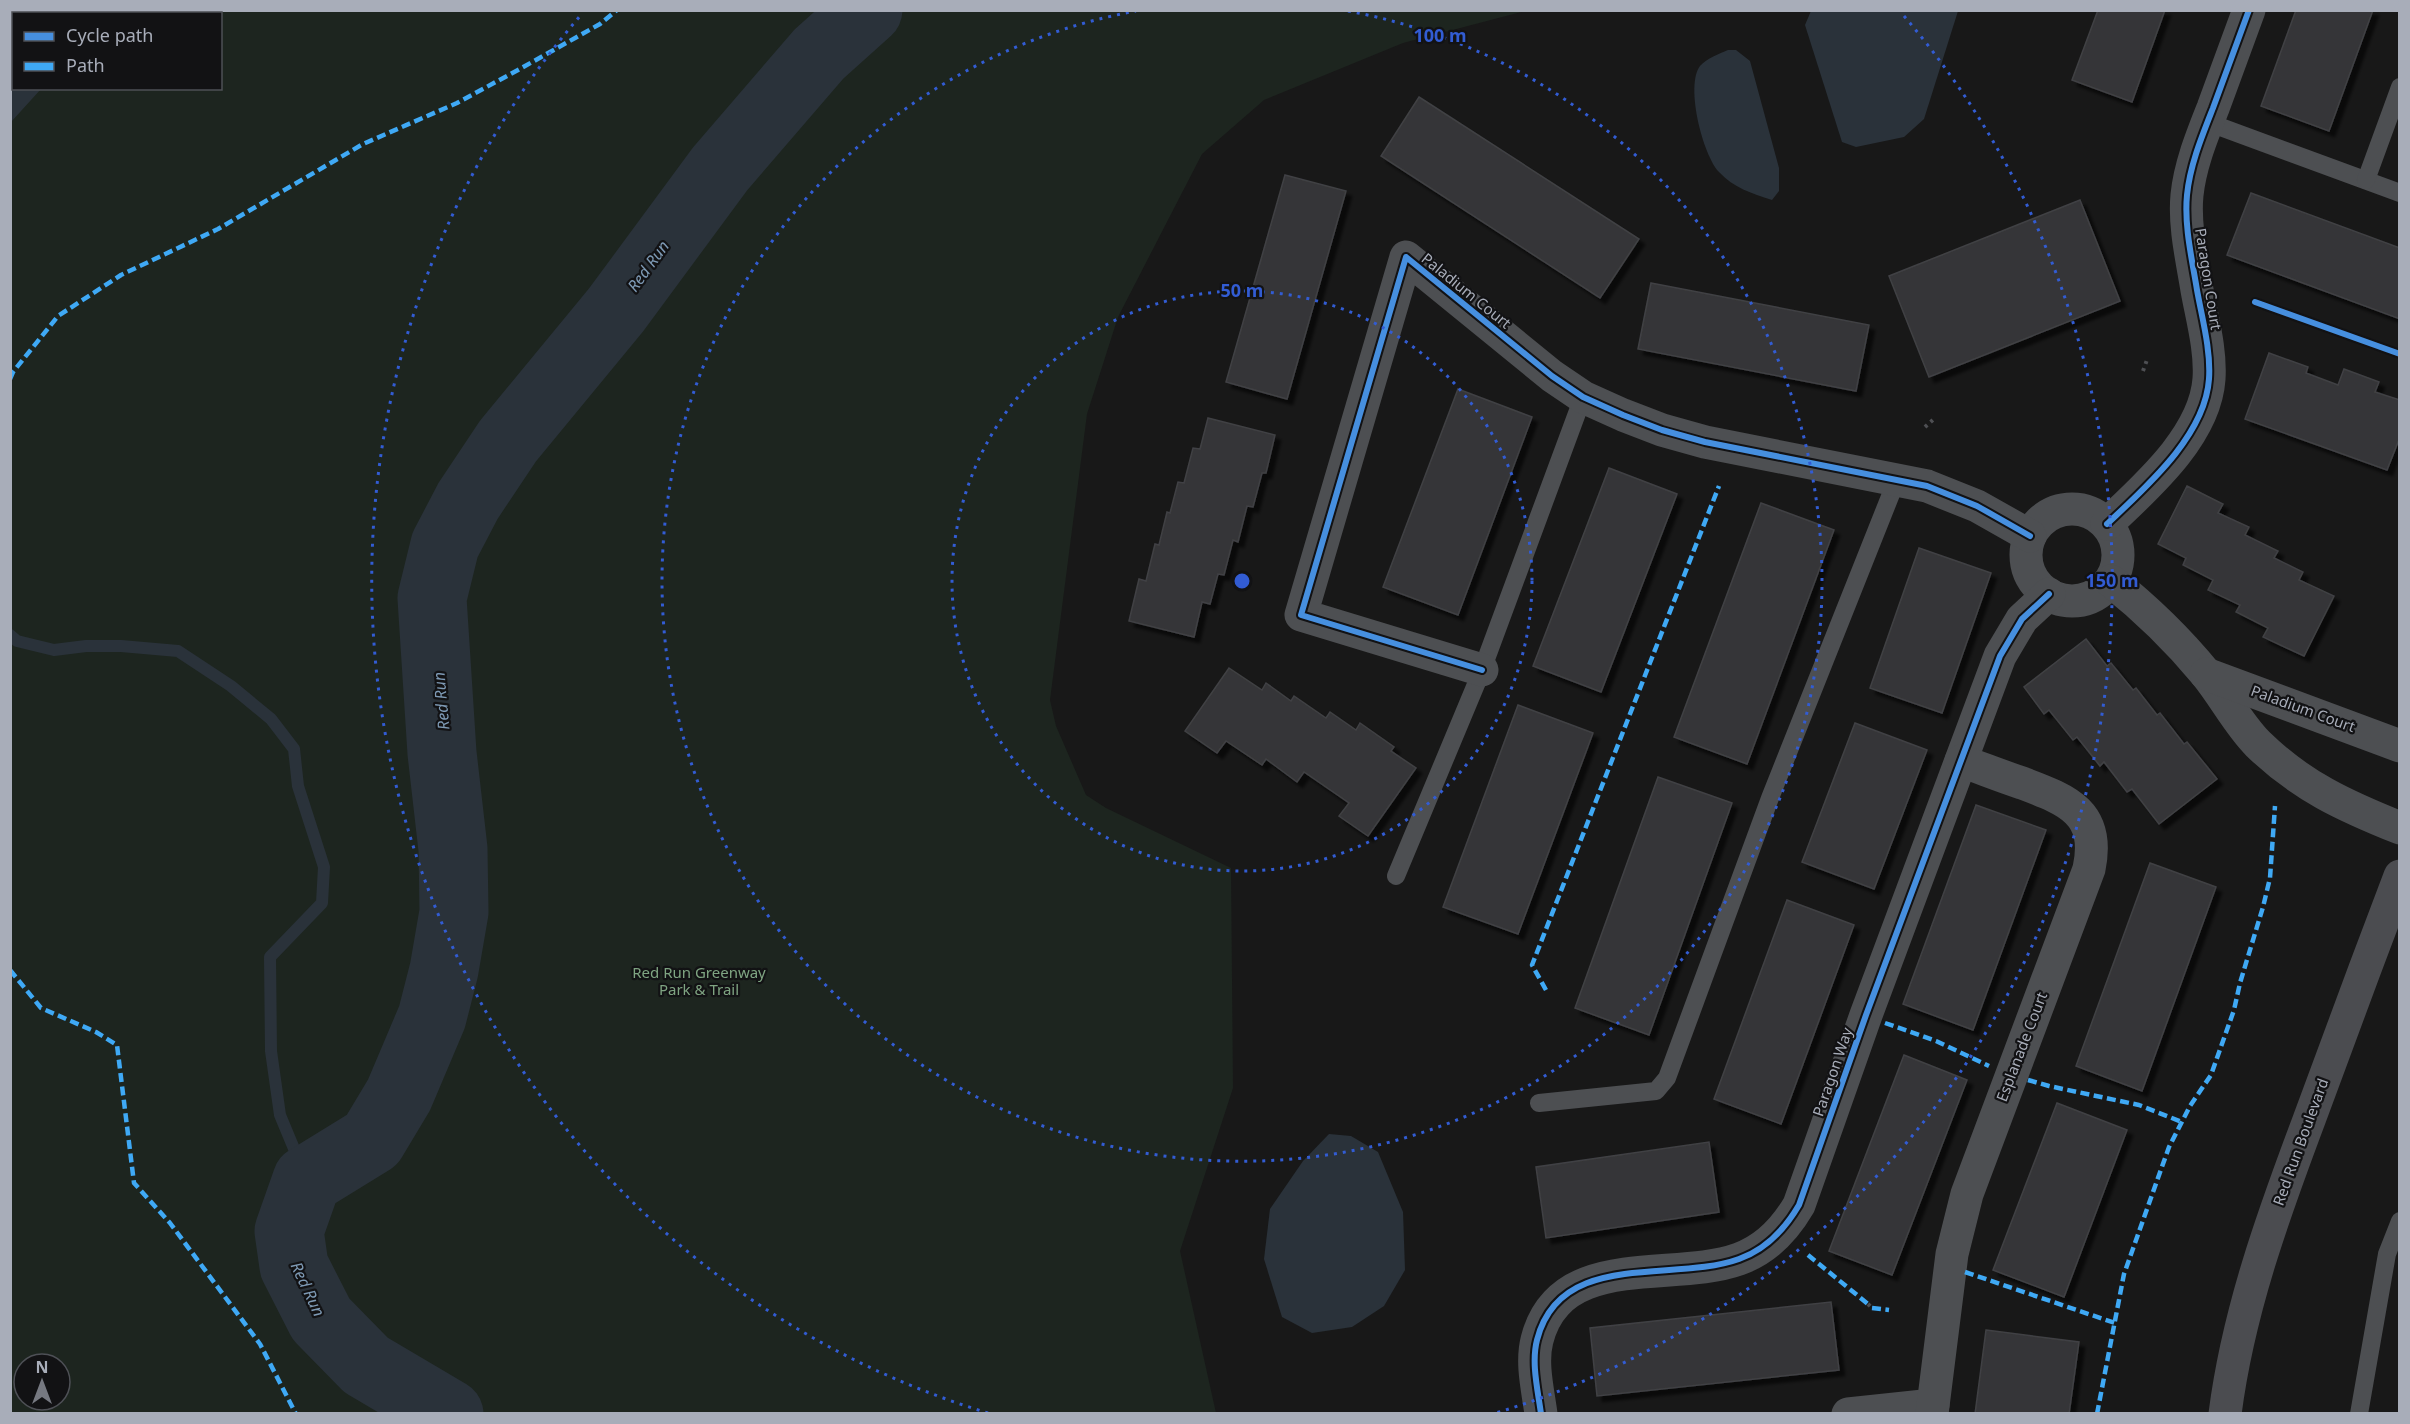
<svg xmlns="http://www.w3.org/2000/svg" width="2410" height="1424" viewBox="0 0 2410 1424" font-family="'Noto Sans',sans-serif">
<style>
.green{fill:#1d251f;fill-rule:evenodd}
.water{fill:#2a323a}
.lines{fill:none;stroke-linecap:round;stroke-linejoin:round}
.stream{stroke:#2a323a;stroke-width:12}
.river{stroke:#2a323a;stroke-width:69}
.building{fill:#363637;stroke:#404144;stroke-width:1.5;filter:url(#shadow)}
.path{stroke:#4e4f53;stroke-width:4;stroke-dasharray:3 4.5;stroke-linecap:butt}
.lane{stroke:#4d4f52;stroke-width:18}
.street{stroke:#4d4f52;stroke-width:33}
.secondary{stroke:#4b4c50;stroke-width:33}
.quiet{stroke:#3fa9f5;stroke-width:4.5;stroke-dasharray:9 4.5;stroke-linecap:butt}
.cycleway-casing{stroke:#121214;stroke-width:10}
.cycleway{stroke:#468fdf;stroke-width:6}
.ring{fill:none;stroke:#325cd3;stroke-width:3;stroke-dasharray:3 6}
.labels{text-anchor:middle;stroke-width:4.5;stroke-linejoin:round;paint-order:stroke}
.street-label{font-size:15px;fill:#a8adb9;stroke:#121214}
.park-label{font-size:15px;fill:#7fa482;stroke:#121214}
.water-label{font-size:16px;font-style:italic;fill:#7e9ab5;stroke:#121214}
.centre{fill:#325cd3;stroke:#121214;stroke-width:3}
.ring-label{font-size:18px;text-anchor:middle;font-weight:bold;fill:#325cd3;stroke:#121214;stroke-width:4.5;stroke-linejoin:round;paint-order:stroke}
</style>
<defs>
<filter id="shadow"><feDropShadow dx="5.5" dy="5.5" stdDeviation="1.5" flood-color="#0009"/></filter>
</defs>
<rect width="100%" height="100%" fill="#181818"/>
<path class="green" d="M10 11H1525L1403 43 1264 100 1202 154 1118 317 1087 414 1050 700 1056 726 1086 795 1106 808 1231 868 1233 1088 1180 1251 1216 1413H11ZM14 14H220V88H14ZM24 1364H60V1400H24Z"/>
<g class="water">
<path d="M11 10 113 11 110 14H14V88L41 89 11 122Z"/>
<path d="M1811 11H1958L1924 119 1904 137 1856 147 1842 142 1805 25Z"/>
<path d="M1728 50H1736L1750 61 1779 168V191L1772 200C1751 193 1734 188 1719 172 1703 155 1685 86 1700 66 1707 58 1719 54 1728 50Z"/>
<path d="M1329 1134 1351 1136 1378 1152 1403 1212 1405 1270 1384 1306 1352 1327 1312 1333 1282 1317 1264 1259 1270 1209 1303 1161Z"/>
</g>
<g class="lines">
<path class="stream" d="M10 635 17 641 54 650 86 646H121L178 651 231 686 271 719 294 749 298 786 324 867 322 903 270 957 271 1051 280 1115 307 1180"/>
<path class="river" d="M449 1414 366 1365 321 1319 294 1266 289 1231 307 1180 372 1140 399 1095 432 1017 444 970 454 912 453 849 442 753 432 598 445 545 468 501 508 441 616 310 720 169 819 54 868 10"/>
</g>
<g class="building">
<path d="M2098 10H2165L2132 102 2072 80Z"/>
<path d="M2296 10H2373L2329 131 2261 106Z"/>
<path d="M1419 97 1639 239 1600 298 1381 156Z"/>
<path d="M1285 175 1346 191 1287 399 1226 382Z"/>
<path d="M2251 193 2400 248V319L2227 255Z"/>
<path d="M2080 200 2120 301 1929 377 1889 276Z"/>
<path d="M1651 283 1869 325 1856 391 1638 349Z"/>
<path d="M2269 353 2308 367 2306 373 2338 385 2344 369 2379 382 2375 392 2400 400V437L2387 470 2245 419Z"/>
<path d="M1458 389 1532 417 1458 615 1383 587Z"/>
<path d="M1208 418 1275 435 1266 473H1262L1253 507 1247 506 1238 542 1233 540 1224 575 1218 574 1210 604 1202 602 1194 637 1129 621 1139 579 1146 581 1155 544 1159 545 1167 512 1170 513 1178 482 1184 483 1193 448 1200 449Z"/>
<path d="M1609 468 1677 494 1601 692 1533 666Z"/>
<path d="M2187 486 2223 504 2218 513 2249 527 2245 535 2278 551 2274 558 2303 572 2299 580 2334 596 2304 656 2263 637 2268 628 2236 612 2240 605 2208 590 2213 580 2183 565 2186 558 2158 544Z"/>
<path d="M1761 503 1834 530 1747 764 1674 737Z"/>
<path d="M1919 548 1991 573 1942 713 1870 688Z"/>
<path d="M2086 639 2107 666 2111 663 2133 690 2136 688 2157 715 2160 713 2184 744 2187 742 2217 779 2159 824 2132 789 2127 792 2104 762 2100 766 2077 737 2073 740 2049 710 2044 714 2024 687Z"/>
<path d="M1229 668 1262 690 1266 683 1291 701 1294 696 1326 718 1330 712 1356 730 1360 723 1394 747 1391 751 1416 768 1368 836 1339 816 1349 803 1304 772 1297 782 1266 759 1262 765 1226 741 1217 753 1185 731Z"/>
<path d="M1518 705 1593 733 1518 934 1443 907Z"/>
<path d="M1855 723 1927 750 1874 889 1802 862Z"/>
<path d="M1658 777 1732 803 1649 1035 1575 1008Z"/>
<path d="M1976 805 2046 830 1973 1030 1903 1004Z"/>
<path d="M2150 863 2216 887 2142 1091 2076 1066Z"/>
<path d="M1787 900 1854 925 1781 1124 1714 1099Z"/>
<path d="M1904 1055 1967 1080 1892 1275 1829 1251Z"/>
<path d="M2057 1103 2127 1130 2064 1297 1993 1270Z"/>
<path d="M1709 1142 1719 1212 1546 1238 1536 1167Z"/>
<path d="M1831 1302 1839 1370 1597 1396 1590 1328Z"/>
<path d="M1986 1330 2079 1342 2069 1414H1975Z"/>
</g>
<g class="lines">
<g class="path">
<path d="M2143 371 2148 357"/>
<path d="M1925 427 1935 418"/>
<path d="M1868 1304 1872 1308"/>
</g>
<g class="lane">
<path d="M2207 122 2400 193"/>
<path d="M2366 180 2400 87"/>
<path d="M1396 876 1482 670 1583 397"/>
<path d="M1539 1103 1656 1091 1667 1078 1770 798 1897 479"/>
<path d="M2359 1414 2387 1254 2400 1221"/>
</g>
<g class="street">
<circle cx="2072" cy="555" r="46"/>
<path d="M2107 524C2146 487 2205 436 2209 379 2211 350 2202 318 2197 290 2192 259 2184 226 2187 195 2190 165 2202 136 2213 108 2225 76 2237 43 2249 10"/>
<path d="M2111 581C2145 608 2178 640 2206 674 2224 696 2238 724 2258 744 2301 786 2345 806 2400 828"/>
<path d="M1482 670 1301 615 1406 257 1552 376 1583 397 1623 415 1662 430 1705 442 1927 486 1977 506 2030 536"/>
<path d="M2206 674 2400 746"/>
<path d="M1541 1414C1538 1391 1531 1363 1537 1340 1560 1249 1673 1283 1739 1259 1767 1249 1785 1229 1799 1205L1866 1015 2000 656 2022 619 2049 594"/>
<path d="M1848 1414 1933 1405"/>
<path d="M1932 1414 1952 1254 1967 1194 2089 869C2101 812 2067 800 2022 783 2001 776 1981 768 1961 761"/>
</g>
<path class="secondary" d="M2225 1414C2238 1312 2273 1216 2309 1120 2339 1039 2369 957 2400 876"/>
<g class="quiet">
<path d="M10 379 13 372 58 316 121 275 218 229 363 144 457 103 518 70 600 24 617 10"/>
<path d="M10 970 41 1008 96 1032 117 1045 134 1183 170 1223 260 1344 296 1414"/>
<path d="M1546 990 1532 965 1719 486"/>
<path d="M1885 1023 1936 1041 1989 1066"/>
<path d="M2028 1080 2049 1086 2139 1105 2182 1122"/>
<path d="M1808 1255 1868 1304"/>
<path d="M1965 1272 2115 1323"/>
<path d="M1872 1308 1889 1310"/>
<path d="M2097 1414 2124 1274 2169 1147 2190 1106 2211 1075 2234 1010 2240 983 2263 907 2270 878 2275 806"/>
</g>
<g class="cycleway-casing">
<g id="cycleway">
<path d="M2255 302 2400 354"/>
<path d="M2107 524C2146 487 2205 436 2209 379 2211 350 2202 318 2197 290 2192 259 2184 226 2187 195 2190 165 2202 136 2213 108 2225 76 2237 43 2249 10"/>
<path d="M1482 670 1301 615 1406 257 1552 376 1583 397 1623 415 1662 430 1705 442 1927 486 1977 506 2030 536"/>
<path d="M1541 1414C1538 1391 1531 1363 1537 1340 1560 1249 1673 1283 1739 1259 1767 1249 1785 1229 1799 1205L1866 1015 2000 656 2022 619 2049 594"/>
</g>
</g>
<use href="#cycleway" class="cycleway"/>
</g>
<g class="ring">
<circle cx="1242" cy="581" r="290"/>
<path d="M1348 11A580 580 0 1 1 1136 11"/>
<path d="M988 1413A870 870 0 0 1 580 16M1904 16A870 870 0 0 1 1496 1413"/>
</g>
<g class="labels">
<g class="street-label">
<text transform="translate(2208 279) rotate(81)" y="5">Paragon Court</text>
<text transform="translate(1466 291) rotate(39)" y="5">Paladium Court</text>
<text transform="translate(2303 709) rotate(20)" y="5">Paladium Court</text>
<text transform="translate(2022 1047) rotate(-69)" y="5">Esplanade Court</text>
<text transform="translate(1833 1072) rotate(-71)" y="5">Paragon Way</text>
<text transform="translate(2301 1142) rotate(-70)" y="5">Red Run Boulevard</text>
</g>
<g class="park-label">
<text x="699" y="978">Red Run Greenway<tspan x="699" dy="17">Park &amp; Trail</tspan></text>
</g>
<g class="water-label">
<text transform="translate(648 266) rotate(-54)" y="6">Red Run</text>
<text transform="translate(441 701) rotate(-95)" y="6">Red Run</text>
<text transform="translate(308 1289) rotate(65)" y="6">Red Run</text>
</g>
</g>
<circle cx="1242" cy="581" r="9" class="centre"/>
<g class="ring-label">
<text x="1440" y="42">100 m</text>
<text x="1242" y="297">50 m</text>
<text x="2112" y="587">150 m</text>
</g>
<rect width="2410" height="1424" fill="none" stroke="#a8adb9" stroke-width="24"/>
<rect x="12" y="12" width="210" height="78" fill="#121214" stroke="#4e5056" stroke-width="1.5"/>
<rect x="24" y="32" width="30" height="9" fill="#468fdf" stroke="#4e5056" stroke-width="1.5"/>
<text x="66" y="42" font-size="18" fill="#a8adb9">Cycle path</text>
<rect x="24" y="62" width="30" height="9" fill="#3fa9f5" stroke="#4e5056" stroke-width="1.5"/>
<text x="66" y="72" font-size="18" fill="#a8adb9">Path</text>
<g transform="translate(42 1382)"><circle r="28" fill="#121214" stroke="#4e5056" stroke-width="1.5"/>
<path d="M0-4.5L10 22L0 15L-10 22Z" fill="#767981"/>
<text y="-9" font-size="16" font-weight="bold" text-anchor="middle" fill="#a8adb9">N</text>
</g>
</svg>
